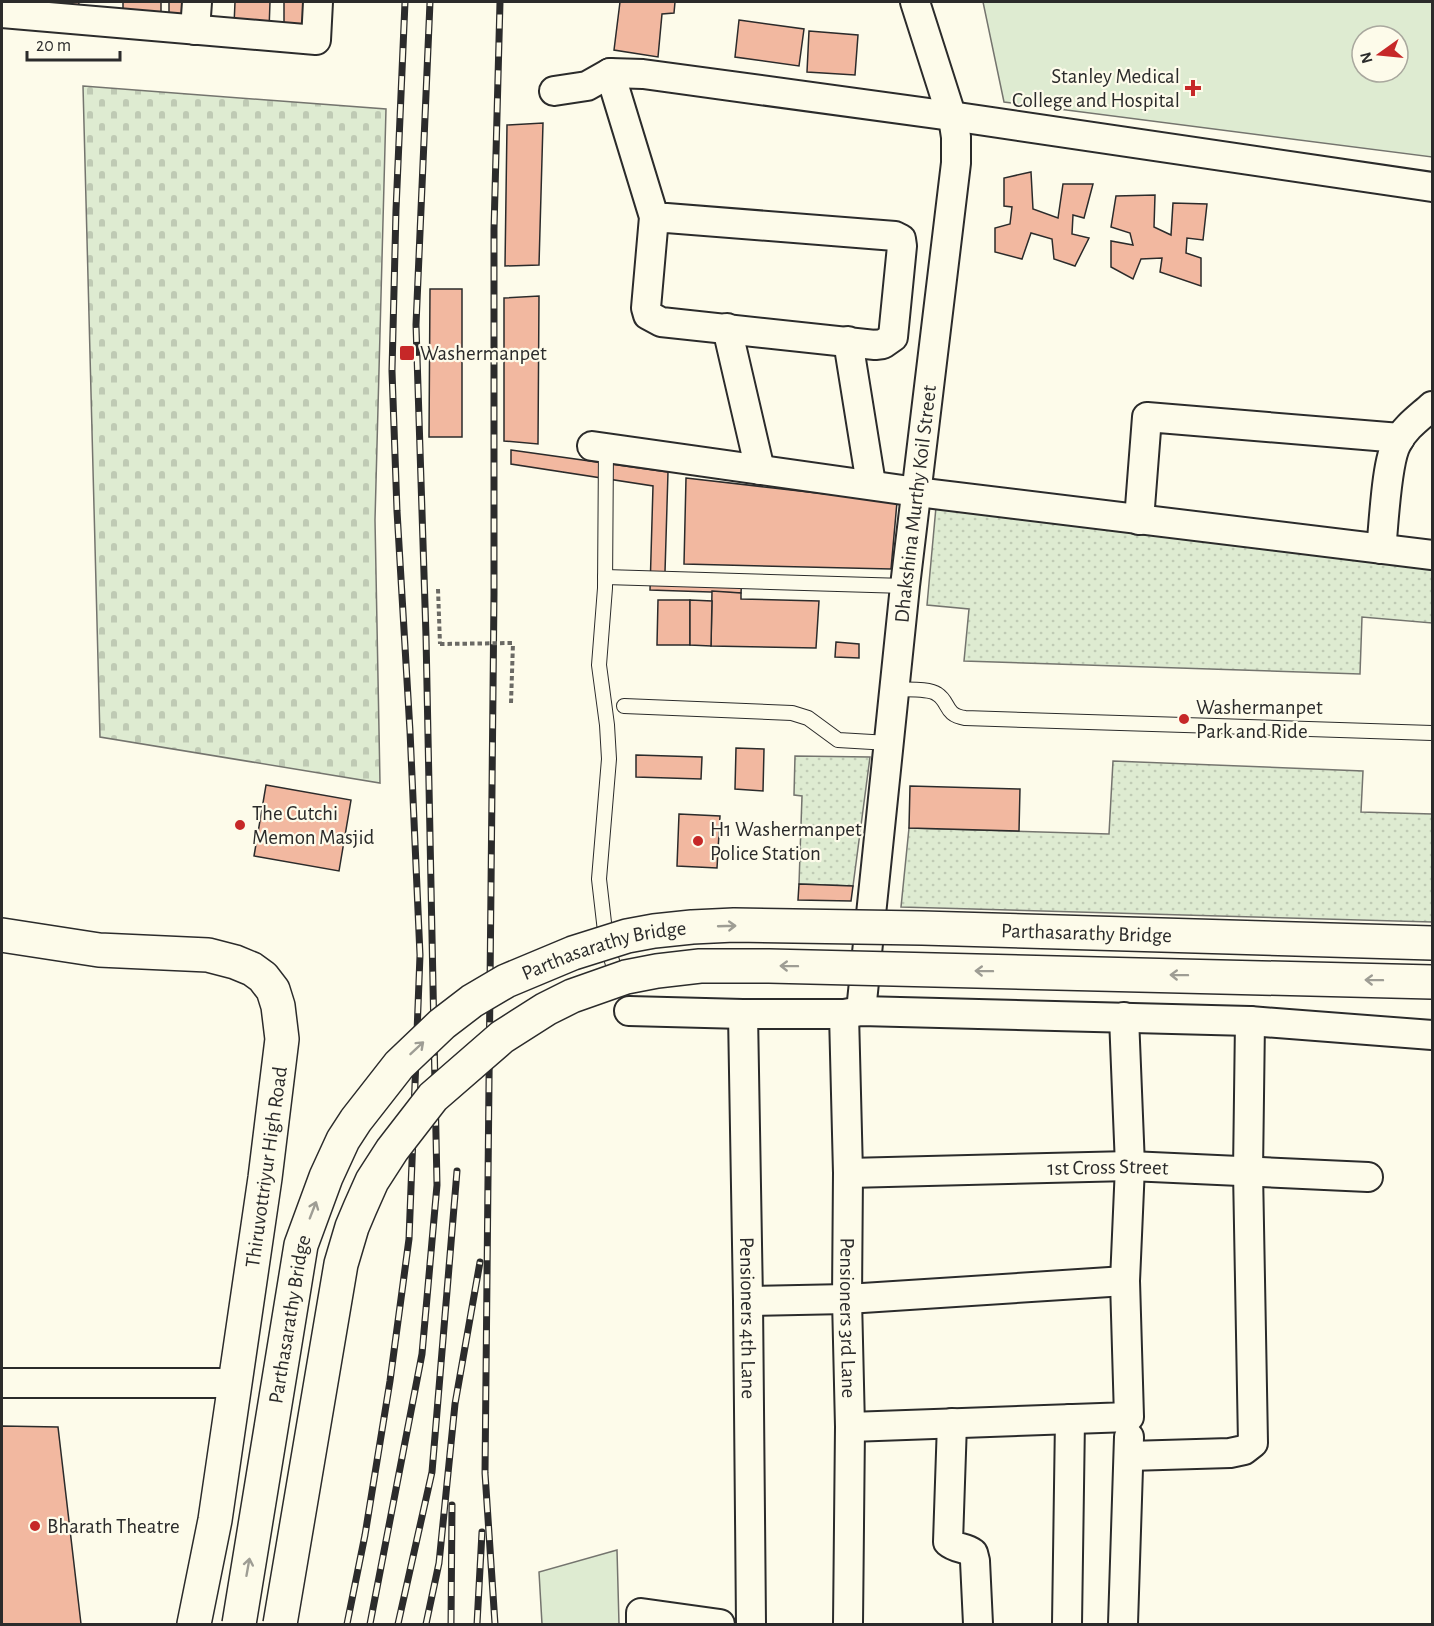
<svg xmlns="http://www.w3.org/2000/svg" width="1434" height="1626" viewBox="0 0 1434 1626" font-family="'Alegreya Sans',sans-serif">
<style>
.grass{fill:url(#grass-dots);stroke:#74746e;stroke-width:1.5}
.cemetery{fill:url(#cemetery-stones);stroke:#74746e;stroke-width:1.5}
.park{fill:#deebd1;stroke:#74746e;stroke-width:1.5;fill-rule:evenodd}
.building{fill:#f2b8a0;stroke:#2b2b2b;stroke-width:1.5}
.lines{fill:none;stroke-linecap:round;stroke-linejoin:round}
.service-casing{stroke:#2b2b2b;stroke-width:16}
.minor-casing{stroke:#2b2b2b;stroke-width:32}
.secondary-casing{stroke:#2b2b2b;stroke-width:36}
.path{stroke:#6a6964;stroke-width:4;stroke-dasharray:4.5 3;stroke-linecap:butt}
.service{stroke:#fdfbea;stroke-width:14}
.minor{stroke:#fdfbea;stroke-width:28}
.secondary{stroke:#fdfbea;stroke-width:33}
.rail-casing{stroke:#2b2b2b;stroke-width:7}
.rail{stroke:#fdfbea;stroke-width:4.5;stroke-dasharray:14;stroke-linecap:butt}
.secondary-bridge-casing{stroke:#2b2b2b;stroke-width:36;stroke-linecap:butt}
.path-bridge{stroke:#6a6964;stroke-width:4;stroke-dasharray:4.5 3;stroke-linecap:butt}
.secondary-bridge{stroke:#fdfbea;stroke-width:33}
.oneway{stroke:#9e9d94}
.poi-dot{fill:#c62828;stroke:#fdfbea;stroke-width:2}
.labels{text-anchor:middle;stroke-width:4.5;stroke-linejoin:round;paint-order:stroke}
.poi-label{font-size:21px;fill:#2b2b2b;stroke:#fdfbea;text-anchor:start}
.street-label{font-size:21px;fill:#2b2b2b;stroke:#fdfbea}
</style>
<defs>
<pattern id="grass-dots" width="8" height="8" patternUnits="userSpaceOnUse" patternTransform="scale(1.5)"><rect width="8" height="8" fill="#deebd1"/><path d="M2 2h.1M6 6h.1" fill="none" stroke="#bfcab4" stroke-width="1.8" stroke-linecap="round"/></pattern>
<pattern id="cemetery-stones" width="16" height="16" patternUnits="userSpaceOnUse" patternTransform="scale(1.5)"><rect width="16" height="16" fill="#deebd1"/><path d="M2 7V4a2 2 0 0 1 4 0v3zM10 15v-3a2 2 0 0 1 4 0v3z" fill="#bfcab4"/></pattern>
</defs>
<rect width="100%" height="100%" fill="#fdfbea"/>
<g class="grass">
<path d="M936 507 1432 567V623L1362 617 1360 674 964 661 969 609 927 605Z"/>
<path d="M795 756 870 757 853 886 799 884 802 796 794 795Z"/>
<path d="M1113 761 1363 771 1361 812 1432 814V922L901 907 909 828 1109 834Z"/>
</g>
<path class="cemetery" d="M83 86 386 109 375 520 380 783 100 737Z"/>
<g class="park">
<path d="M983 2H1432V157L1004 102ZM1362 36H1398V72H1362Z"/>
<path d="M617 1550 619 1624H542L539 1572Z"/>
</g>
<g class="building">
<path d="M58 2H79L78 10 58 4Z"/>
<path d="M123 2H161V22L123 14Z"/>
<path d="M169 2H191L189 21 169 18Z"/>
<path d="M235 2H270L269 30 234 25Z"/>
<path d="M284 2H313L311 31 284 27Z"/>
<path d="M620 2H675L674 13 662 14 658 57 614 50Z"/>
<path d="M739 20 804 29 799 66 735 57Z"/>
<path d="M809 31 858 35 855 75 807 72Z"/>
<path d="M543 123 539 265 505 266 507 125Z"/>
<path d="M1031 172 1033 209 1058 218 1063 184H1093L1084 218 1073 215 1072 234 1089 238 1075 266 1054 259 1052 239 1031 233 1022 259 995 252V228L1010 224 1012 207 1004 206V178Z"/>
<path d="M1155 195 1154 227 1171 235 1173 203 1207 204 1203 240 1187 238 1186 253 1201 258V286L1160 272 1162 258 1141 259 1133 279 1111 267V241L1133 245 1130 233 1111 227 1116 196Z"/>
<path d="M430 289H462V437H429Z"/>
<path d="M539 296 538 444 504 441V298Z"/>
<path d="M511 450 668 472 665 572 742 576 741 593 650 590 653 486 511 464Z"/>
<path d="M686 478 897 502 891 569 684 564Z"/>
<path d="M712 591 741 593V599L819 601 816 648 711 646Z"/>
<path d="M658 600H690V645H657Z"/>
<path d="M690 600 712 601 711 646 690 645Z"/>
<path d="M836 642 859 644V658L835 657Z"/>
<path d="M736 748 764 749 763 791 735 789Z"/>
<path d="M636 755 702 757 701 779 636 777Z"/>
<path d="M266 785 351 800 339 871 254 856Z"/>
<path d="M910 786 1020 789 1019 831 909 828Z"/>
<path d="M679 814 720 816 717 868 677 866Z"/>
<path d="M799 884 853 886 851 901 798 900Z"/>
<path d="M2 1426 58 1427 81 1624H2Z"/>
</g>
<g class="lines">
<g class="service-casing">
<g id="service">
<path d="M606 448 605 588 599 665 607 725 609 759 599 879 606 940 618 982"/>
<path d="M605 577 905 586"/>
<path d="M894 689C905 690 929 688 937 694 950 702 944 715 965 718L1432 733"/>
<path d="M624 706 792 713 808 718 838 740 889 743"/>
</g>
</g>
<g class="minor-casing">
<g id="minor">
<path d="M2 13 316 40 318 2"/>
<path d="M195 30 197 2"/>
<path d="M610 73 654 217 646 308 648 315 661 322 875 345 883 344 893 337 902 246 901 239 895 236 654 217"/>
<path d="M554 91 587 86 610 73 643 74 951 116 1432 187"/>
<path d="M727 328 760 470"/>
<path d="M848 341 871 484"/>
<path d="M592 446 917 492 1432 555"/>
<path d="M1139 520 1147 417 1400 438"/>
<path d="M1381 549C1384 525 1386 462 1397 443 1405 427 1420 417 1432 406"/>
<path d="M629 1011 743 1014H844L861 1011 1250 1021 1432 1035"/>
<path id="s1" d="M861 1011 905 586 956 163V137L954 124 915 2"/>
<path id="s2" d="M743 1014 748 1301 751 1624"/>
<path id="s3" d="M844 1014 848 1173 847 1299 850 1427 848 1624"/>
<path id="s4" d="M848 1173 1130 1166 1368 1177"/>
<path d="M748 1301 847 1299 1125 1281"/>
<path d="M2 1383H235"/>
<path d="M952 1423 948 1542C956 1549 965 1547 973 1553L975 1561 978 1624"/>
<path d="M850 1427 1129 1417 1125 1281 1130 1166 1124 1017"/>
<path d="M1129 1456 1230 1453 1244 1450 1253 1443 1248 1171 1250 1021"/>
<path d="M641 1624V1613L720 1624"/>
<path d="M1067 1624 1070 1419"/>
<path d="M1123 1624 1129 1437"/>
</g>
</g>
<g class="secondary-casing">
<path id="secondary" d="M2 935 99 950 208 955 235 962 252 969 263 977 273 990 278 1006 282 1039 265 1178 215 1520 194 1624"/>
</g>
<g class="path">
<path d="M438 589 440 644"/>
<path d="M511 703 513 643"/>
</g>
<use href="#service" class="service"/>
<use href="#minor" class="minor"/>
<use href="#secondary" class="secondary"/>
<g class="rail-casing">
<g id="rail">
<path d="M347 1624 365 1535 390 1381 409 1239 420 955 410 731 397 511 392 371 396 210 405 2"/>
<path d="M370 1624 422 1354 437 1185 426 636 416 325 430 2"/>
<path d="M398 1624 432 1472 457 1171"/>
<path d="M426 1624 439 1563 455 1404 480 1262"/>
<path d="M451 1624 452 1505"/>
<path d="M477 1624 482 1532"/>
<path d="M495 1624 485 1473 494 594V229L500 2"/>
</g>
</g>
<use href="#rail" class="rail"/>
<g class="secondary-bridge-casing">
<g id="secondary-bridge">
<path id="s5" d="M239 1624 301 1245 326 1177 343 1140 356 1120 399 1065 442 1024 472 1001 506 981 573 953 627 936 654 931 692 927 734 925 922 928 1432 943"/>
<path d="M280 1624 341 1264 352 1227 360 1208 372 1181 392 1150 433 1097 502 1037 546 1009 572 996 626 977 657 971 700 966H769L1432 982"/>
</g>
</g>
<path class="path-bridge" d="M440 644 513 643"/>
<use href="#secondary-bridge" class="secondary-bridge"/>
</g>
<defs><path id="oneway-shaft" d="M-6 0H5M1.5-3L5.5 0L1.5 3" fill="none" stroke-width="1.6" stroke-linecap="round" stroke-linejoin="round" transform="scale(1.5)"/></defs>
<g class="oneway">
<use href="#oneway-shaft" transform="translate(727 926) rotate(-2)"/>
<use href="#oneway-shaft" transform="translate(789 966) rotate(-179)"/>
<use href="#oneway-shaft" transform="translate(984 971) rotate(-179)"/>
<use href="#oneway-shaft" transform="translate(1179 975) rotate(-179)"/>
<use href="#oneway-shaft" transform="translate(1374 980) rotate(-179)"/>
<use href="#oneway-shaft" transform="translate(417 1048) rotate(-43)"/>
<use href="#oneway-shaft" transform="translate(313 1210) rotate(-69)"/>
<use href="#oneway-shaft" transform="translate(248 1567) rotate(-80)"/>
</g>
<g class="poi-dot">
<path d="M1190 79h6v6h6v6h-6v6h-6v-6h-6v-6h6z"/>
<rect x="399" y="345" width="16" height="16" rx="3"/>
<circle cx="1184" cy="719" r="6"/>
<circle cx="240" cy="825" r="6"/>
<circle cx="698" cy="841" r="6"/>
<circle cx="35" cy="1526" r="6"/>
</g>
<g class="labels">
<g class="poi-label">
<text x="1180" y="83" text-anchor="end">Stanley Medical<tspan x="1180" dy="24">College and Hospital</tspan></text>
<text x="420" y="360">Washermanpet</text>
<text x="1196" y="714">Washermanpet<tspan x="1196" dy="24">Park and Ride</tspan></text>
<text x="252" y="820">The Cutchi<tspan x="252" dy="24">Memon Masjid</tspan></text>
<text x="710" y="836">H1 Washermanpet<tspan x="710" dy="24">Police Station</tspan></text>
<text x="47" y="1533">Bharath Theatre</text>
</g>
<g class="street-label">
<text dy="7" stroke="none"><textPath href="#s1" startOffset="510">Dhakshina Murthy Koil Street</textPath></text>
<text dy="7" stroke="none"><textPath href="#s5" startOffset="1317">Parthasarathy Bridge</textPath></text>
<text dy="7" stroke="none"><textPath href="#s5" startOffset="831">Parthasarathy Bridge</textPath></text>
<text transform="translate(266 1167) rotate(-82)" y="7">Thiruvottriyur High Road</text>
<text dy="7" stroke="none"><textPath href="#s4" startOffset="260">1st Cross Street</textPath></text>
<text dy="7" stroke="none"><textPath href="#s5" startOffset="309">Parthasarathy Bridge</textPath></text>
<text dy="7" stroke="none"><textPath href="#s2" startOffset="304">Pensioners 4th Lane</textPath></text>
<text dy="7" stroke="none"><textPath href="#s3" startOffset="304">Pensioners 3rd Lane</textPath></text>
</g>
</g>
<rect width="1434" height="1626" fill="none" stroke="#2b2b2b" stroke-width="6"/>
<g transform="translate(1380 54) rotate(255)"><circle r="28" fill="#fdfbea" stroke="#a9a89e" stroke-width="1.5"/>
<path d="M0-4.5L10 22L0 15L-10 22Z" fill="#c62828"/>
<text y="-9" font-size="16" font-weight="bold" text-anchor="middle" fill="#2b2b2b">N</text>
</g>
<path d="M27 51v9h93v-9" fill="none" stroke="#2b2b2b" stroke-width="3"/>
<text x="36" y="51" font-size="18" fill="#2b2b2b" stroke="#fdfbea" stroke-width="4.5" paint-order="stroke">20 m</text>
</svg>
